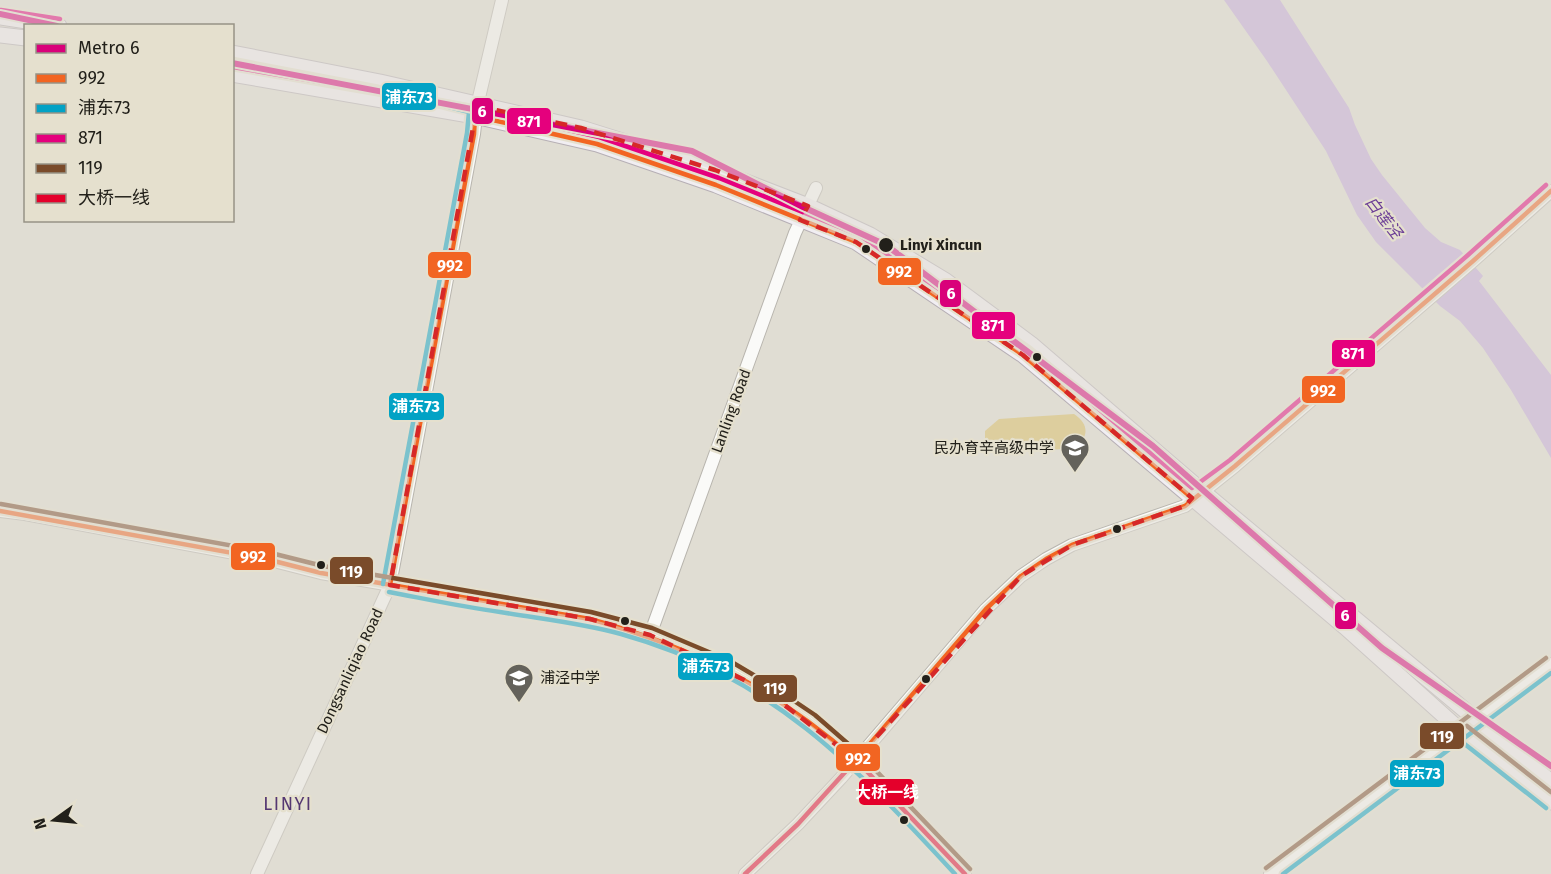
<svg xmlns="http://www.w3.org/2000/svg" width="1551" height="874" viewBox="0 0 1551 874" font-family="'Fira Sans','Noto Sans SC',sans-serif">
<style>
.green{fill:#ddce9e}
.water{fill:#c5aadd}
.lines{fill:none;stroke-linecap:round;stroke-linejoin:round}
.minor-casing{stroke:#b8b5ae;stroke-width:14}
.major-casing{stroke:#b6afb5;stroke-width:17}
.minor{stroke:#fafaf8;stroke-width:12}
.major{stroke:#f1eef2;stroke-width:15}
.bus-1-casing{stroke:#e5e0ce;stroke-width:9}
.bus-2-casing{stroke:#e5e0ce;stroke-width:9}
.bus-3-casing{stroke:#e5e0ce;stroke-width:9}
.bus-4-casing{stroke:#e5e0ce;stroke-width:9}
.bus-5-casing{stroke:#e5e0ce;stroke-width:9}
.bus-1{stroke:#f26522;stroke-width:4.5}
.bus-2{stroke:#02a2c5;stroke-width:4.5}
.bus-3{stroke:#e5007d;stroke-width:4.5}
.bus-4{stroke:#7a4b2a;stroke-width:4.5}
.bus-5{stroke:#e4002b;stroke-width:4.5}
.metro-1-casing{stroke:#e5e0ce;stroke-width:10}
.metro-1{stroke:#d9017a;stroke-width:6}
.marked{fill:none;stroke:#d62828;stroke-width:4.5;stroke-dasharray:12 8;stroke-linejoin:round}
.stop-dot{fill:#22201a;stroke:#e5e0ce;stroke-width:2}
.labels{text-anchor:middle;stroke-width:4.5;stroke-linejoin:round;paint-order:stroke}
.stop-label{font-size:15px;font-weight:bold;fill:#22201a;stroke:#e5e0ce;text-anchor:start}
.street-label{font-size:15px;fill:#22201a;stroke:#e5e0ce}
.poi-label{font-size:15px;fill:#22201a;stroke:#e5e0ce;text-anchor:end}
.water-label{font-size:16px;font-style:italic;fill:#6b3c96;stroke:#e5e0ce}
.quarter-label{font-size:18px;letter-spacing:1.5px;fill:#543772;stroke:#e5e0ce}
.line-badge{stroke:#e5e0ce;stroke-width:2}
.badge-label{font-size:16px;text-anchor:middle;font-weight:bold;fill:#fff}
</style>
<rect width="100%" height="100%" fill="#e0ddd3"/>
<path class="green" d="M1074 414C1089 424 1089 436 1076 448L998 454 990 451 985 439V431L999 419Z"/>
<path class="water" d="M1224 0H1280L1349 108 1355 125 1371 159 1382 175 1425 228 1441 242 1460 250 1483 276 1479 281 1551 375V458L1511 390 1483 348 1460 321 1440 306 1376 242 1357 215 1326 151 1267 61Z"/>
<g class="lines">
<g class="minor-casing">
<g id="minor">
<path d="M0 511 25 514 266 559 321 573 590 619 650 635 726 668 765 690 811 721 856 760 965 874"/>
<path d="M650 635 795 233 816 188"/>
<path d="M257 874 390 585 474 134 477 106 502 0"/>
<path d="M745 874 798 824 841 778 986 609 1021 576 1046 559 1072 545 1185 506 1235 466 1473 261 1551 191"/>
<path d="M1270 874C1364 804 1459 736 1551 664"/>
</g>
</g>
<g class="major-casing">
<g id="major">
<path d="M0 17 59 26"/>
<path d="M0 35 26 38"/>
<path d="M232 53 380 82 581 128 715 170 808 206 870 235 946 281 1031 344 1202 491 1551 782"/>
<path d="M232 74 475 116 597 144 716 185 856 242 1023 355 1345 627 1462 732 1551 802"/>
</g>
</g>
<use href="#minor" class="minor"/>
<use href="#major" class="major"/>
<g class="bus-1-casing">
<g id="bus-1">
<path d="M0 511 266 559 321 573 590 619C696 648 773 688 856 760L986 609 1021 576 1046 559 1072 545 1185 506 1235 466 1473 261 1551 191"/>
<path d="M390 585 474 134 475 116 597 144 716 185 856 242 1023 355 1192 498"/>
</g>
</g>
<g class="bus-2-casing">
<g id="bus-2">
<path d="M232 61 378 89 469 112 467 133 383 584"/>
<path d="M389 592C426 599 463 607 500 612 541 619 581 623 621 634 771 676 853 764 955 874"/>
<path d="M1457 738 1546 808"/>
<path d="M1283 874 1551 673"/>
</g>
</g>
<g class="bus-3-casing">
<g id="bus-3">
<path d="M1 10 60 19"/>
<path d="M233 67 476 109 599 137 719 178 859 235 1028 349 1192 488 1230 460 1468 255 1546 185"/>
</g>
</g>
<g class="bus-4-casing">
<g id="bus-4">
<path d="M1 504 267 552 323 566 591 612 652 628 730 661 769 684 815 715 861 755 970 869"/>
<path d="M1467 726 1551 792"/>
<path d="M1266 868 1546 658"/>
</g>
</g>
<g class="bus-5-casing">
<path id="bus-5" d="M745 874 798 824 856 760 965 874"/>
</g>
<use href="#bus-1" class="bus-1"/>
<use href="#bus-2" class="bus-2"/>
<use href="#bus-3" class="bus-3"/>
<use href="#bus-4" class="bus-4"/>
<use href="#bus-5" class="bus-5"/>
<g class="metro-1-casing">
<g id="metro-1">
<path d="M0 14 57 26"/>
<path d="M232 63 692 151 803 207 886 245 1153 446 1382 648 1551 766"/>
</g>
</g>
<use href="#metro-1" class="metro-1"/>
</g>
<path d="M0 0H1551V874H0ZM477 106 581 128 715 170 808 206 800 220 856 242 1023 355 1192 498 1185 506 1072 545 1021 576 856 760 765 690 650 635 590 619 390 585Z" fill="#e0ddd3" fill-opacity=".55" fill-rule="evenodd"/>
<path class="marked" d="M477 106 581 128 715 170 808 206 800 220 856 242 1023 355 1192 498 1185 506 1072 545 1021 576 856 760 765 690 650 635 590 619 390 585Z"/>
<defs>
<g id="school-pin" transform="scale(1.5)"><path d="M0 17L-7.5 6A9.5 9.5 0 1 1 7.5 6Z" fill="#64625b" stroke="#e5e0ce"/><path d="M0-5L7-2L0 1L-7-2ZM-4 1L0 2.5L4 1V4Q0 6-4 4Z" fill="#fff"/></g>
</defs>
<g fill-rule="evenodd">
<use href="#school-pin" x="1075" y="448"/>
<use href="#school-pin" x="519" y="678"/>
</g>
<g class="stop-dot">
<circle cx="886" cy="245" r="8"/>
<circle cx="866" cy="249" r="5"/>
<circle cx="1037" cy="357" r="5"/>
<circle cx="1117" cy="529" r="5"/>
<circle cx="321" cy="565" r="5"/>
<circle cx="625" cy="621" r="5"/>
<circle cx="926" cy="679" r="5"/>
<circle cx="904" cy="820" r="5"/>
</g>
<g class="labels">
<g class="stop-label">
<text x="900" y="250">Linyi Xincun</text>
</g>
<g class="street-label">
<text transform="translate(731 411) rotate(-70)" y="5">Lanling Road</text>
<text transform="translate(350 671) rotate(-65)" y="5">Dongsanliqiao Road</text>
</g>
<g class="poi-label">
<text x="1054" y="453">民办育辛高级中学</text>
<text x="540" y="683" text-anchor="start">浦泾中学</text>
</g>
<g class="water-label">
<text transform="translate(1384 217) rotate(52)" y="6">白莲泾</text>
</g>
<g class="quarter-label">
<text x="288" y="810">LINYI</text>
</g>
</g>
<g class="line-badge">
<rect x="381" y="82" width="56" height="29" rx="6" fill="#02a2c5"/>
<rect x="471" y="97" width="23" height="28" rx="6" fill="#d9017a"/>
<rect x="506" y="107" width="46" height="28" rx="6" fill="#e5007d"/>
<rect x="427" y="251" width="45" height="28" rx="6" fill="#f26522"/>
<rect x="877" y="257" width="45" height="29" rx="6" fill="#f26522"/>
<rect x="939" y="279" width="23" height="29" rx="6" fill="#d9017a"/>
<rect x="971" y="311" width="45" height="29" rx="6" fill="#e5007d"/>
<rect x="1331" y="339" width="45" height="29" rx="6" fill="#e5007d"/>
<rect x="1301" y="375" width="45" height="29" rx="6" fill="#f26522"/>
<rect x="388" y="392" width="57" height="29" rx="6" fill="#02a2c5"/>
<rect x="230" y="542" width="46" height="29" rx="6" fill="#f26522"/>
<rect x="329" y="556" width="45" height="29" rx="6" fill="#7a4b2a"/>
<rect x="1334" y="601" width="23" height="29" rx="6" fill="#d9017a"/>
<rect x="677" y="652" width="57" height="29" rx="6" fill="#02a2c5"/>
<rect x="752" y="674" width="46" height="29" rx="6" fill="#7a4b2a"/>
<rect x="1419" y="722" width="46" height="28" rx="6" fill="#7a4b2a"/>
<rect x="835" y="743" width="46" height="29" rx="6" fill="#f26522"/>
<rect x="1389" y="759" width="56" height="29" rx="6" fill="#02a2c5"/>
<rect x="858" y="778" width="57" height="28" rx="6" fill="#e4002b"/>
</g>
<g class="badge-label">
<text x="409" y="103">浦东73</text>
<text x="482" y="117">6</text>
<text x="529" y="127">871</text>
<text x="450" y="271">992</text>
<text x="899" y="277">992</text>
<text x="951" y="299">6</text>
<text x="993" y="331">871</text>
<text x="1353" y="359">871</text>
<text x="1323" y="396">992</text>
<text x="416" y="412">浦东73</text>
<text x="253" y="562">992</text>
<text x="351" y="577">119</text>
<text x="1345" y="621">6</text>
<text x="706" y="672">浦东73</text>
<text x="775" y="694">119</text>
<text x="1442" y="742">119</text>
<text x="858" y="764">992</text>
<text x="1417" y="779">浦东73</text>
<text x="887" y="798">大桥一线</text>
</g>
<rect x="24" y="24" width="210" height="198" fill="#e5e0ce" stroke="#979386" stroke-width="1.5"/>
<rect x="36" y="44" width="30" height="9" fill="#d9017a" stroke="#979386" stroke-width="1.5"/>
<text x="78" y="54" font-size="18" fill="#22201a">Metro 6</text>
<rect x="36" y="74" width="30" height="9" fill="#f26522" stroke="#979386" stroke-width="1.5"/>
<text x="78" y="84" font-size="18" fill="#22201a">992</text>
<rect x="36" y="104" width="30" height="9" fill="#02a2c5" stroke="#979386" stroke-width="1.5"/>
<text x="78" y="114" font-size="18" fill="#22201a">浦东73</text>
<rect x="36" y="134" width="30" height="9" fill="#e5007d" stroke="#979386" stroke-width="1.5"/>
<text x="78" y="144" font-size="18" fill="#22201a">871</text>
<rect x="36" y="164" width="30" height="9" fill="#7a4b2a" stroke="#979386" stroke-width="1.5"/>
<text x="78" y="174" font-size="18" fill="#22201a">119</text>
<rect x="36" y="194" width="30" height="9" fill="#e4002b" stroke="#979386" stroke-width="1.5"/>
<text x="78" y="204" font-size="18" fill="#22201a">大桥一线</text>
<g transform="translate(54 820) rotate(255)" stroke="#e5e0ce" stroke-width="4.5" paint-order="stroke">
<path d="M0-4.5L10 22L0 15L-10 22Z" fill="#22201a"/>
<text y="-9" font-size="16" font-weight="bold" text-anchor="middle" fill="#22201a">N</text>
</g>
</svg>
